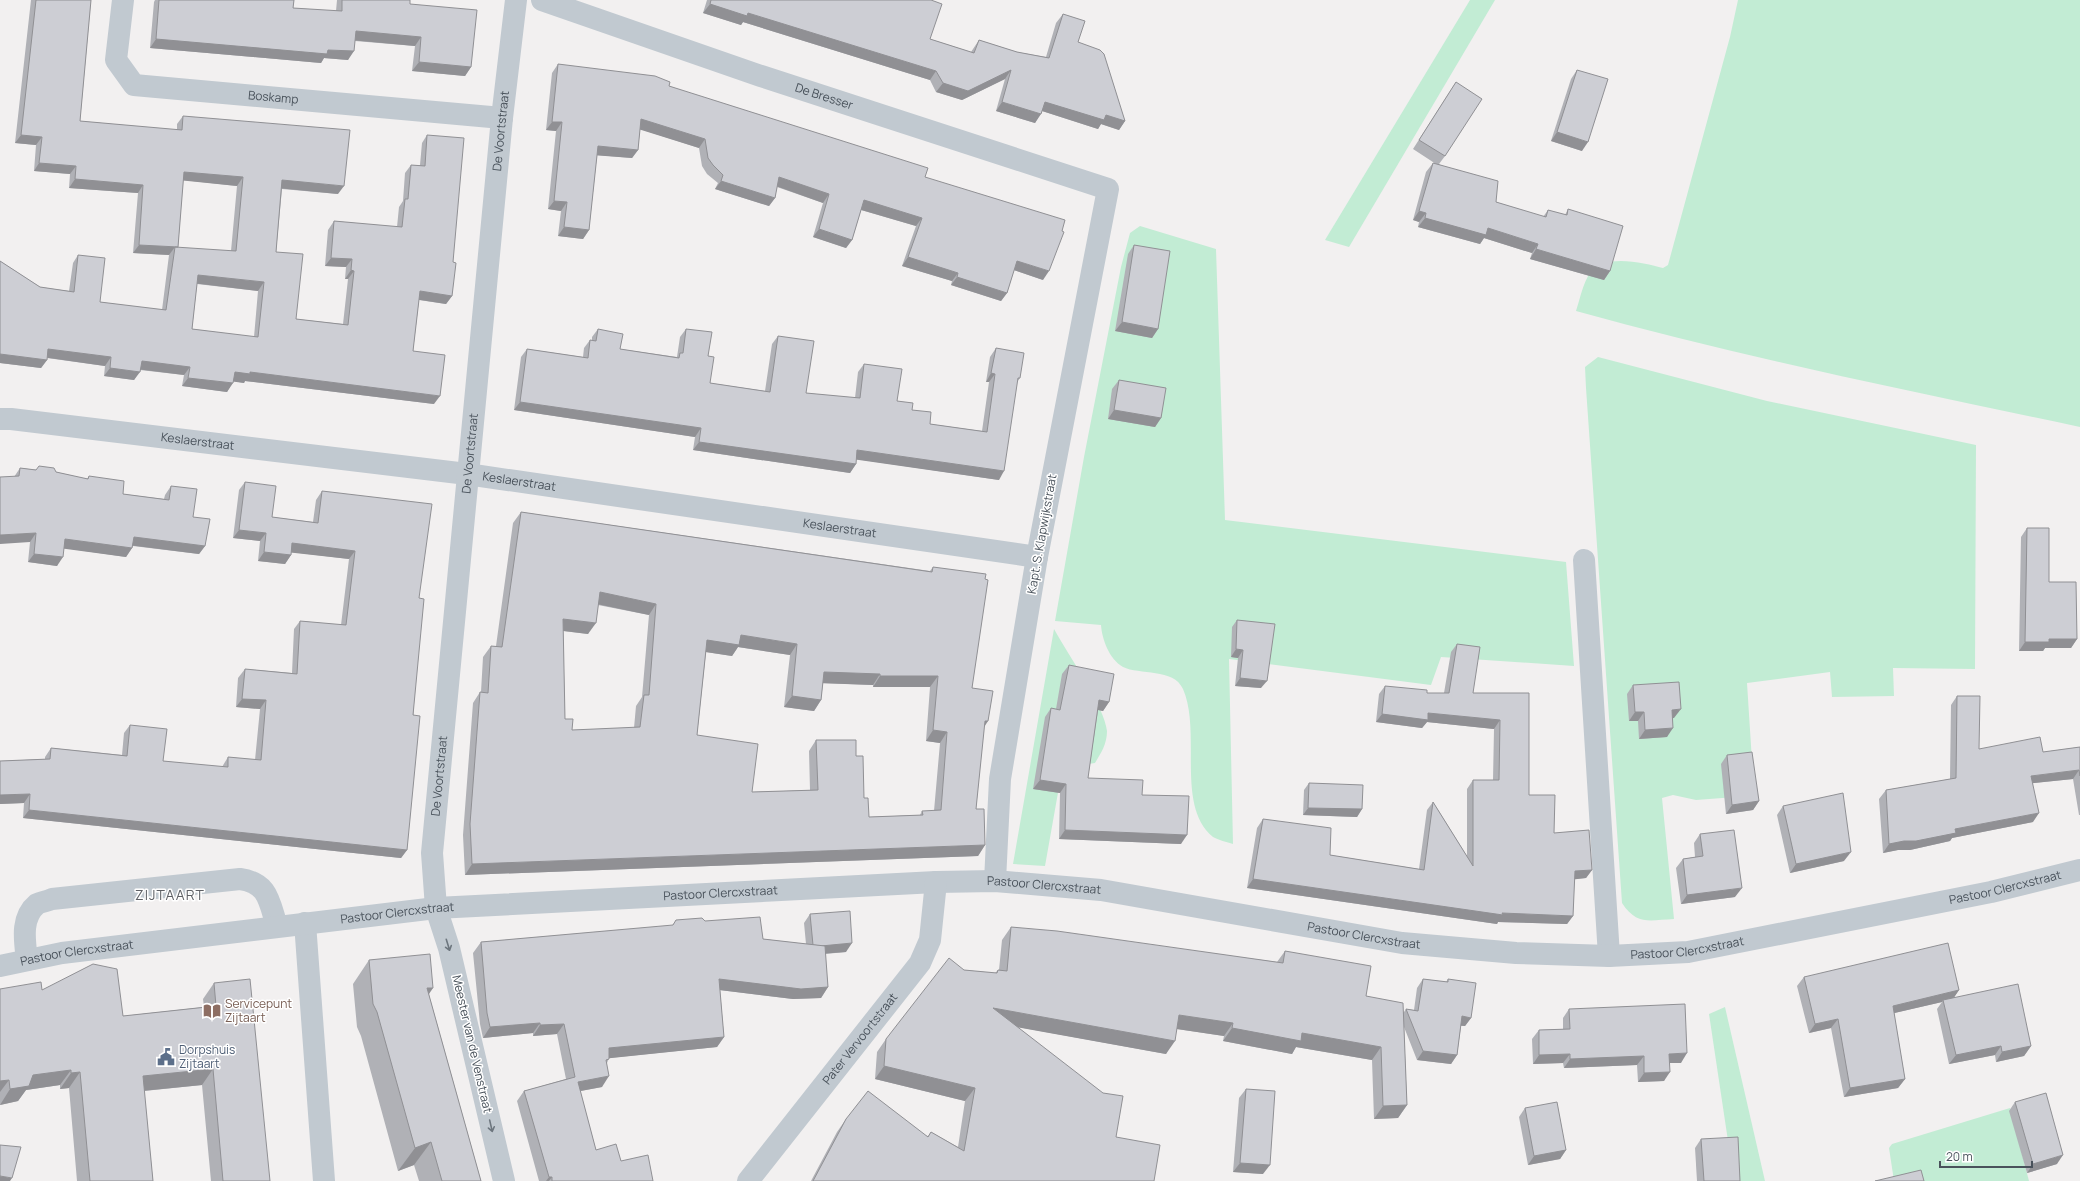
<svg xmlns="http://www.w3.org/2000/svg" width="2080" height="1181" viewBox="0 0 2080 1181" font-family="Manrope,sans-serif">
<style>
.green{fill:#c2ecd4}
.lines{fill:none;stroke-linecap:round;stroke-linejoin:round}
.minor{stroke:#c1c9d0;stroke-width:22}
.wall{fill:#b0b1b6;fill-rule:evenodd}
.shaded-wall{fill:#909094}
.building{fill:#cdced4;stroke:#909094;fill-rule:evenodd}
.oneway{stroke:#6d767e}
.labels{text-anchor:middle;stroke-width:3;stroke-linejoin:round;paint-order:stroke}
.street-label{font-size:12px;fill:#49525b;stroke:#fff}
.education-label{font-size:12px;fill:#785e54;stroke:#fff;text-anchor:start}
.service-label{font-size:12px;fill:#4e5e75;stroke:#fff;text-anchor:start}
.quarter-label{font-size:14px;letter-spacing:1px;fill:#5d5f64;stroke:#fff}
</style>
<rect width="100%" height="100%" fill="#f2f0f0"/>
<g class="green">
<path d="M1470 0H1495L1349 247 1325 240Z"/>
<path d="M1738 0H2080V427C1911 391 1742 357 1576 311 1580 299 1583 283 1590 273 1604 253 1644 263 1663 268L1668 265 1730 37Z"/>
<path d="M1140 226 1216 249 1225 520 1566 562 1574 666 1441 657 1431 685 1229 659 1233 844C1227 842 1218 840 1213 837 1175 806 1202 732 1183 689 1174 668 1139 675 1123 667 1109 659 1102 639 1101 625L1055 621 1084 457 1121 267 1130 233Z"/>
<path d="M1598 357 1767 401 1976 445 1975 669 1893 668 1894 696 1832 697 1830 672 1747 683 1754 792 1749 796 1696 800 1673 795 1662 798 1674 919C1650 920 1637 926 1622 903L1586 388 1585 367Z"/>
<path d="M1054 629C1067 653 1105 707 1107 731 1107 744 1101 753 1095 763L1081 765 1059 787 1045 866 1013 864Z"/>
<path d="M1725 1007 1765 1181H1734L1709 1014Z"/>
<path d="M2010 1108 2029 1181H1894L1889 1148 1892 1144Z"/>
</g>
<g class="lines">
<g class="minor">
<path id="s1" d="M123 0 116 60 134 85 502 118"/>
<path id="s2" d="M542 0 761 76 1108 189 1037 557 1000 779 995 881"/>
<path id="s3" d="M0 419H11L467 474 1037 557"/>
<path d="M1584 560 1609 956"/>
<path d="M305 923 324 1181"/>
<path d="M27 960C25 942 20 918 37 904 41 902 48 901 52 899L240 879C269 883 269 902 277 926"/>
<path id="s4" d="M0 966 62 953 436 908 936 882 995 881 1101 890 1402 943 1516 953 1609 956 1688 952 1991 892 2080 870"/>
<path id="s5" d="M504 1181 449 948 436 908 432 853 502 118 516 0"/>
<path id="s6" d="M748 1181 920 963 930 940 936 882"/>
</g>
</g>
<g class="wall">
<path d="M31 0H91L80 121 177 130V124L183 116 338 194 282 189 276 252 296 319 343 324 348 279H345L346 267 325 266 328 230 334 221 397 227 399 207 403 201 405 173 411 165H420L422 143 427 135 453 262 452 296 446 304 419 300 413 351 434 404 245 381 244 383 233 381 227 392 182 386 184 375 140 370 134 380 104 376 105 366 47 358V360L41 368 0 363V261L40 287 69 291 73 263 78 255 100 302 162 310 169 255 133 253 138 193 69 188 70 174 34 171 36 145 15 143ZM183 180 237 186 231 251 178 248ZM197 284 258 291 254 337 192 329Z"/>
<path d="M155 0H294L293 8 336 11 337 0H410V4L471 67 465 76 412 71 415 46 355 41 348 60 324 58 321 63 150 48 154 2Z"/>
<path d="M707 0H931L930 39 971 52 979 40 1017 52 1046 57 1056 23 1063 14 1078 42 1125 121 1119 130 1101 124 1098 129 1042 111 1035 123 996 111 1005 79 962 100 936 92 930 80 743 22 741 25 703 13Z"/>
<path d="M558 64 669 86 925 177 1043 280 1014 270 1007 293 1001 301 951 285 952 281 902 266 916 226 861 210 852 240 846 248 813 237 823 203 777 187 775 198 769 206 715 189 718 183 707 174 702 166 699 148 640 129 638 150 632 158 597 155 589 230 583 239 558 236 561 211 548 209 556 131 546 130 552 73Z"/>
<path d="M1577 70 1582 151 1551 141 1571 79Z"/>
<path d="M1456 82 1445 156 1439 164 1496 202 1543 217 1548 210 1565 215 1568 209 1610 271 1604 280 1530 259 1532 253 1484 238 1480 244 1418 227 1419 222 1413 220 1426 172 1433 163 1436 164 1413 149Z"/>
<path d="M1134 245 1158 329 1152 338 1115 331 1128 254Z"/>
<path d="M598 329 620 349 677 357 680 337 686 329 708 356 710 383 765 391 772 344 778 336 806 393 855 398 858 372 864 364 897 401 912 410 930 424 982 431 989 382H986L990 357 996 348 1020 378 1017 382 999 480 856 459V464L850 473 693 450 695 437 514 410 521 357 527 349 583 357 584 348 590 340H592V337Z"/>
<path d="M1119 380 1161 418 1155 427 1108 419 1112 389Z"/>
<path d="M20 468 56 472 87 479 89 476 123 494 164 499 165 495 171 486 193 517 205 546 199 554 133 546 132 548 126 557 64 548 57 566 28 562 30 542 14 477Z"/>
<path d="M245 482 272 517 313 522 316 500 322 491 419 598 407 850 401 858 23 818 24 803 0 804V761L45 759V757L51 748 122 755 124 733 130 725 163 761 222 767 228 757 255 760 260 709 236 707 238 678 245 669 292 673 294 629 300 621 341 625 349 559 291 552V555L285 564 258 561 260 541 233 538 239 490Z"/>
<path d="M521 512 930 571 933 567 985 579 972 688 984 727 976 809 985 845 978 856 465 875 463 835 473 703 480 692H481L483 657 491 646H496L513 523ZM598 605 649 615 642 697 636 706 634 728 572 730 565 719 563 631 588 634ZM738 647 790 655 784 707 814 711 821 700 823 683 873 685V687H930L926 741 940 743 934 811H922L920 815 869 817 864 798 856 756 816 740 809 751 810 790 752 792 697 735 706 652 732 656Z"/>
<path d="M2027 528 2049 582 2077 639 2071 648H2045L2043 651H2019L2021 537Z"/>
<path d="M1237 620 1261 688 1235 686 1238 658 1231 657 1232 627Z"/>
<path d="M1457 644 1473 693H1529V795L1554 833 1592 870 1586 878 1574 879 1573 916 1567 924 1498 922 1497 924 1247 888 1257 828 1263 819 1330 855 1419 869 1427 810 1433 802 1467 856V789L1473 780H1493L1494 729 1427 722 1422 728 1376 722 1379 694 1385 686 1427 693H1444L1451 652Z"/>
<path d="M1069 665 1109 702 1103 711 1098 710 1088 778 1142 795 1181 844 1059 839 1060 793 1033 789 1045 717 1051 708 1056 709 1062 674Z"/>
<path d="M1633 685 1674 718H1672L1667 737 1639 739 1638 721H1629L1627 694Z"/>
<path d="M1957 696 1979 749 2043 752 2080 747V815H2079L2073 779 2033 783V822L1952 838 1950 841 1910 850H1898L1883 853 1879 799 1886 790 1950 779 1951 705Z"/>
<path d="M1727 755 1759 801 1753 810 1726 814 1721 764Z"/>
<path d="M1309 783 1362 809 1357 817 1303 815 1304 790Z"/>
<path d="M1783 806 1844 861 1790 873 1777 815Z"/>
<path d="M1700 834 1735 897 1681 904 1676 868 1683 859 1695 857 1694 843Z"/>
<path d="M810 914 846 952 825 954 828 987 821 998 793 999 720 990 724 1037 717 1047 609 1058 607 1063 602 1087 580 1091 596 1150 621 1161 653 1181H539L517 1101 524 1091 566 1079 557 1034 533 1036V1033L483 1038 480 1024 473 953 481 942 672 926 676 920 705 921 763 939 806 944 804 923Z"/>
<path d="M1011 927 1277 962 1285 951 1366 996 1404 1012 1406 1009 1414 1010 1417 988 1423 979 1446 982 1448 979 1471 1018 1465 1026H1461L1457 1055 1451 1064 1417 1060 1404 1027 1407 1105 1398 1118 1374 1119 1372 1060 1296 1047 1292 1054 1223 1041 1224 1036 1177 1029 1166 1054 1018 1027 1116 1137 1154 1181H811L837 1132 846 1119 928 1136 931 1132 958 1147 965 1101 875 1079 877 1052 886 1039 964 970 995 973 998 970H999L1002 940Z"/>
<path d="M369 960 429 995 481 1181H419L414 1165 398 1171 361 1036 357 1027 353 984Z"/>
<path d="M1804 977 1959 990 1954 997 2031 1046 2024 1056 1996 1062 1995 1055 1949 1064 1937 1009 1942 1002 1894 1013 1905 1079 1898 1088 1844 1097 1831 1028 1809 1033 1797 986Z"/>
<path d="M214 983 270 1181H211L202 1085 144 1091 153 1181H77L69 1088 60 1089V1085L26 1090 18 1101 0 1105V989L42 990 123 1016 204 1007 203 999Z"/>
<path d="M1569 1009 1681 1063H1670L1664 1081 1638 1082 1637 1065 1564 1068 1563 1063 1533 1064 1532 1039 1539 1030 1563 1029V1018Z"/>
<path d="M1246 1089 1263 1174 1233 1172 1239 1098Z"/>
<path d="M2015 1102 2057 1164 2027 1173 2009 1111Z"/>
<path d="M1525 1108 1566 1150 1560 1159 1528 1165 1519 1117Z"/>
<path d="M1701 1139 1740 1181H1697L1695 1148Z"/>
</g>
<g class="shaded-wall">
<path d="M710 4 748 13 936 71 930 80 743 22 741 25 703 13Z"/>
<path d="M356 31 421 37 415 46 350 40Z"/>
<path d="M156 39 328 50 354 51 348 60 324 58 321 63 150 48Z"/>
<path d="M419 62 471 67 465 76 412 71Z"/>
<path d="M1011 70 1005 79 962 100 936 92 943 83Z"/>
<path d="M1002 102 1041 114 1035 123 996 111Z"/>
<path d="M1045 102 1106 115 1125 121 1119 130 1101 124 1098 129 1039 110Z"/>
<path d="M641 119 705 139 699 148 635 128Z"/>
<path d="M552 122H562L556 131 546 130Z"/>
<path d="M1557 132 1588 142 1582 151 1551 141Z"/>
<path d="M21 135 42 137 36 145 15 143Z"/>
<path d="M598 146 638 150 632 158 592 155Z"/>
<path d="M39 163 76 166 70 174 34 171Z"/>
<path d="M184 172 243 177 237 186 178 180Z"/>
<path d="M779 177 829 194 823 203 773 185Z"/>
<path d="M75 179 143 185 138 193 69 188Z"/>
<path d="M282 180 344 186 338 194 277 188Z"/>
<path d="M721 181 775 198 769 206 715 189Z"/>
<path d="M864 200 922 218 916 226 858 209Z"/>
<path d="M554 201 567 202 561 211 548 209Z"/>
<path d="M1419 211 1426 213 1419 222 1413 220Z"/>
<path d="M1425 218 1488 228 1538 244 1532 253 1484 238 1480 244 1418 227Z"/>
<path d="M564 227 589 230 583 239 558 236Z"/>
<path d="M819 229 852 240 846 248 813 237Z"/>
<path d="M139 245 178 247H175L169 255 133 253Z"/>
<path d="M1536 249 1610 271 1604 280 1530 259Z"/>
<path d="M908 257 958 273 952 281 902 266Z"/>
<path d="M331 258 352 259 346 267 325 266Z"/>
<path d="M1017 261 1049 271 1043 280 1011 269Z"/>
<path d="M351 270 354 271 348 279H345Z"/>
<path d="M198 275 264 282 258 291 192 283Z"/>
<path d="M957 277 1007 293 1001 301 951 285Z"/>
<path d="M420 291 452 296 446 304 414 299Z"/>
<path d="M1122 322 1158 329 1152 338 1115 331Z"/>
<path d="M48 349 111 357 105 366 42 357Z"/>
<path d="M0 354 47 360 41 368 0 363Z"/>
<path d="M142 361 190 367 184 375 136 369Z"/>
<path d="M110 368 140 372 134 380 104 376Z"/>
<path d="M235 372H250L440 396 434 404 245 381 244 383 229 381Z"/>
<path d="M991 373 995 374 989 382H986Z"/>
<path d="M188 378 233 383 227 392 182 386Z"/>
<path d="M520 402 701 428 695 437 514 410Z"/>
<path d="M1114 410 1161 418 1155 427 1108 419Z"/>
<path d="M699 442 856 464 850 473 693 450Z"/>
<path d="M857 450 1004 471 999 480 852 459Z"/>
<path d="M239 530 266 533 260 541 233 538Z"/>
<path d="M36 533 30 542 0 544V535Z"/>
<path d="M134 537 205 546 199 554 128 545Z"/>
<path d="M65 539 132 548 126 557 59 548Z"/>
<path d="M292 543 355 551 349 559 286 552Z"/>
<path d="M264 552 291 555 285 564 258 561Z"/>
<path d="M34 554 63 557 57 566 28 562Z"/>
<path d="M600 592 656 604 649 615 592 603Z"/>
<path d="M563 619 596 623 588 634 556 630Z"/>
<path d="M741 635 797 644 790 655 738 647 732 656 699 651 707 640Z"/>
<path d="M2049 639H2077L2071 648H2045L2043 651H2019L2025 642Z"/>
<path d="M1236 649 1243 650 1238 658 1231 657Z"/>
<path d="M824 672 880 674 873 685 817 683Z"/>
<path d="M880 676H938L930 687H873Z"/>
<path d="M1240 678 1267 681 1261 688 1235 686Z"/>
<path d="M792 696 821 700 814 711 784 707Z"/>
<path d="M242 699 266 700 260 709 236 707Z"/>
<path d="M1099 700 1109 702 1103 711 1093 709Z"/>
<path d="M1681 709 1674 718 1665 719 1672 710Z"/>
<path d="M1635 712H1644L1638 721H1629Z"/>
<path d="M1428 713 1500 720 1494 729 1427 722 1422 728 1376 722 1382 714Z"/>
<path d="M985 721H988L981 732Z"/>
<path d="M1673 728 1667 737 1639 739 1645 730Z"/>
<path d="M933 730 947 732 940 743 926 741Z"/>
<path d="M2079 770 2073 779 2025 784 2031 776Z"/>
<path d="M1040 780 1066 784 1060 793 1033 789Z"/>
<path d="M30 794 24 803 0 804V795Z"/>
<path d="M1759 801 1753 810 1726 814 1732 805Z"/>
<path d="M1308 808 1362 809 1357 817 1303 815Z"/>
<path d="M29 810 407 850 401 858 23 818Z"/>
<path d="M2039 813 2033 822 1952 838 1950 841 1910 850H1898L1883 853 1889 844 1955 829Z"/>
<path d="M1065 830 1187 835 1181 844 1059 839Z"/>
<path d="M985 845 978 856 465 875 472 864Z"/>
<path d="M1851 852 1844 861 1790 873 1796 864Z"/>
<path d="M1592 870 1586 878 1569 880 1575 871Z"/>
<path d="M1253 879 1502 913 1573 916 1567 924 1498 922 1497 924 1247 888Z"/>
<path d="M1742 888 1735 897 1681 904 1687 895Z"/>
<path d="M852 943 846 952 806 955 813 946Z"/>
<path d="M719 979 828 987 821 998 793 999 711 989Z"/>
<path d="M427 988H433L417 1012Z"/>
<path d="M1959 990 1953 999 1943 1000 1942 1002 1886 1015 1893 1006Z"/>
<path d="M993 1008 1175 1041 1166 1054 983 1021Z"/>
<path d="M1179 1015 1233 1023 1224 1036 1170 1028Z"/>
<path d="M1462 1016 1471 1018 1465 1026 1456 1025Z"/>
<path d="M1838 1019 1831 1028 1809 1033 1815 1024Z"/>
<path d="M540 1023 533 1033 483 1038 490 1027Z"/>
<path d="M564 1024 557 1034 533 1036 540 1025Z"/>
<path d="M1232 1028 1302 1033 1381 1047 1372 1060 1296 1047 1292 1054 1223 1041Z"/>
<path d="M724 1037 717 1047 602 1059 609 1048Z"/>
<path d="M2001 1046 1995 1055 1949 1064 1956 1055Z"/>
<path d="M2031 1046 2024 1056 1996 1062 2002 1052Z"/>
<path d="M1423 1051 1457 1055 1451 1064 1417 1060Z"/>
<path d="M1687 1053 1681 1063H1663L1669 1054Z"/>
<path d="M1570 1054 1563 1063 1533 1064 1539 1055Z"/>
<path d="M1644 1056 1637 1065 1564 1068 1570 1059Z"/>
<path d="M884 1066 975 1088 965 1101 875 1079Z"/>
<path d="M213 1069 202 1085 132 1092 143 1076Z"/>
<path d="M71 1070 60 1085 26 1090 18 1101 0 1105 10 1089 33 1075Z"/>
<path d="M80 1072 69 1088 60 1089 71 1073Z"/>
<path d="M1670 1072 1664 1081 1638 1082 1644 1073Z"/>
<path d="M609 1076 602 1087 570 1093 578 1082Z"/>
<path d="M1905 1079 1898 1088 1844 1097 1850 1088Z"/>
<path d="M9 1080 0 1092V1081Z"/>
<path d="M1407 1105 1398 1118 1374 1119 1383 1106Z"/>
<path d="M431 1142 414 1165 398 1171 415 1148Z"/>
<path d="M1566 1150 1560 1159 1528 1165 1534 1156Z"/>
<path d="M2063 1155 2057 1164 2027 1173 2033 1164Z"/>
<path d="M1240 1163 1270 1165 1263 1174 1233 1172Z"/>
<path d="M0 1176 12 1178 10 1181H0Z"/>
<path d="M549 1177H552L549 1181H546Z"/>
</g>
<g class="building">
<path d="M36 0H91L80 121 182 130 183 116 350 130 344 186 282 180 276 252 303 254 296 319 348 325 354 271 351 270 352 259 331 258 334 221 402 227 405 199H408L411 165 425 166 427 135 464 138 453 262 456 263 452 296 420 291 413 351 445 355 440 396 250 372V374L235 372 233 383 188 378 190 367 142 361 140 372 110 368 111 357 48 349 47 360 0 354V261L40 287 74 292 78 255 105 258 100 302 166 310 175 247 236 251 243 177 184 172 178 247 139 245 143 185 75 179 76 166 39 163 42 137 21 135ZM198 275 264 282 258 337 192 329Z"/>
<path d="M159 0H294L293 8 342 11V0H410V4L477 10 471 67 419 62 421 37 356 31 354 51 328 50 327 54 156 39Z"/>
<path d="M711 0H931L942 4 930 39 974 53 979 40 1017 52 1049 58 1063 14 1085 21 1078 42 1100 50 1104 54 1125 121 1106 115 1104 120 1045 102 1041 114 1002 102 1011 70 968 91 943 83 936 71 748 13 747 16 710 4Z"/>
<path d="M558 64 655 76 670 82 669 86 928 168 925 177 1065 220 1062 231 1064 232 1049 271 1017 261 1007 293 957 277 958 273 908 257 922 218 864 200 852 240 819 229 829 194 779 177 775 198 721 181 723 175 713 165 708 158 705 139 641 119 638 150 598 146 589 230 564 227 567 202 554 201 562 122H552Z"/>
<path d="M1577 70 1608 79 1588 142 1557 132Z"/>
<path d="M1456 82 1482 99 1445 156 1419 140Z"/>
<path d="M1433 163 1498 181 1496 202 1546 217 1548 210 1567 215 1568 209 1623 226 1610 271 1536 249 1538 244 1488 228 1486 235 1425 218 1426 213 1419 211Z"/>
<path d="M1134 245 1170 251 1158 329 1122 322Z"/>
<path d="M598 329 623 334 620 349 679 358 680 353H683L686 329 712 332 708 356 714 357 710 383 770 392 778 336 814 341 806 393 860 398 864 364 902 369 897 401 913 403 912 410 931 412 930 424 987 432 995 374 991 373 996 348 1024 353 1020 378H1018L1004 471 857 450 856 464 699 442 701 428 520 402 527 349 588 358 590 340 596 341Z"/>
<path d="M1119 380 1166 388 1161 418 1114 410Z"/>
<path d="M39 466 54 468 56 472 88 479 89 476 124 481 123 494 169 500 171 486 197 489 193 517 210 519 205 546 134 537 132 548 65 539 63 557 34 554 36 533 0 535V477L19 476 20 468 36 470Z"/>
<path d="M245 482 276 486 272 517 318 523 322 491 432 504 419 598 424 599 413 715 420 716 407 850 29 810 30 794 0 795V761L50 759 51 748 127 756 130 725 167 729 163 761 228 767V757L261 760 266 700 242 699 245 669 297 674 300 621 346 625 355 551 292 543 291 555 264 552 266 533 239 530Z"/>
<path d="M521 512 932 572 933 567 986 574 985 579 988 580 972 688 993 691 988 721H985L976 809H984L985 845 472 864 470 824 480 692 488 693 491 646 502 647ZM600 592 656 604 649 695H644L640 727 572 730 573 719H565L563 619 596 623ZM741 635 797 644 792 696 821 700 824 672 880 674V676H938L933 730 947 732 941 810 922 811 923 815 869 817 868 798H864L863 756H856V740H816L818 790 752 792 758 744 697 735 707 640 739 645Z"/>
<path d="M2027 528H2049V582H2076L2077 639H2049V642H2025Z"/>
<path d="M1237 620 1275 624 1267 681 1240 678 1243 650 1236 649Z"/>
<path d="M1457 644 1480 647 1473 693H1529V795H1555L1554 833 1589 830 1592 870 1575 871 1573 916 1502 913 1503 915 1253 879 1263 819 1331 828 1330 855 1424 870 1433 802 1473 866V780H1499L1500 720 1428 713V720L1382 714 1385 686 1427 690V693H1449Z"/>
<path d="M1069 665 1114 674 1109 702 1099 700 1088 778 1143 780 1142 795 1189 796 1187 835 1065 830 1066 784 1040 780 1051 708 1060 710Z"/>
<path d="M1679 682 1681 709 1672 710 1673 728 1645 730 1644 712H1635L1633 685Z"/>
<path d="M1957 696H1980L1979 749 2040 737 2043 752 2080 747V776L2079 770 2031 776 2039 813 1955 829 1956 833 1916 841H1904L1889 844 1886 790 1956 778Z"/>
<path d="M1752 752 1759 801 1732 805 1727 755Z"/>
<path d="M1309 783 1363 785 1362 809 1308 808Z"/>
<path d="M1843 793 1851 852 1796 864 1783 806Z"/>
<path d="M1734 830 1742 888 1687 895 1683 859 1703 856 1700 834Z"/>
<path d="M850 911 852 943 821 946 813 945 810 914Z"/>
<path d="M760 917 763 939 825 946 828 987 801 989 719 979 724 1037 609 1048V1059L606 1060 609 1076 578 1082 596 1150 616 1144 621 1161 648 1155 653 1181H552V1177H549L524 1091 575 1077 564 1024 540 1025V1023L490 1027 487 1013 481 942 673 925 676 920 702 918 705 921Z"/>
<path d="M1011 927 1057 931 1283 963 1285 951 1371 966 1366 996 1403 1003 1407 1105 1383 1106 1381 1047 1302 1033 1301 1041 1232 1028 1233 1023 1179 1015 1175 1041 993 1008 1103 1093 1123 1096 1116 1137 1160 1145 1154 1181H813L846 1119 868 1091 928 1137 931 1132 964 1151 975 1088 884 1066 886 1039 949 958 964 970 997 973 998 970 1007 971Z"/>
<path d="M1948 943 1959 990 1893 1006 1905 1079 1850 1088 1838 1019 1815 1024 1804 977Z"/>
<path d="M430 954 433 988H427L481 1181H442L431 1142 415 1148 377 1012 373 1004 369 960Z"/>
<path d="M93 964 117 969 123 1016 216 1006 214 983 250 979 270 1181H223L213 1069 143 1076 153 1181H90L80 1072 71 1073V1070L33 1075 29 1086 10 1089 9 1080 0 1081V989L41 982 42 990Z"/>
<path d="M1423 979 1448 982V979L1476 983 1471 1018 1462 1016 1457 1055 1423 1051 1406 1009 1418 1011Z"/>
<path d="M2018 984 2031 1046 2002 1052 2001 1046 1956 1055 1943 1000Z"/>
<path d="M1685 1004 1687 1053 1669 1054 1670 1072 1644 1073V1056L1570 1059V1054L1539 1055V1030L1570 1029 1569 1009Z"/>
<path d="M1246 1089 1275 1091 1270 1165 1240 1163Z"/>
<path d="M2046 1093 2063 1155 2033 1164 2015 1102Z"/>
<path d="M1557 1102 1566 1150 1534 1156 1525 1108Z"/>
<path d="M1738 1137 1740 1181H1704L1701 1139Z"/>
<path d="M0 1145 21 1147 12 1178 0 1176Z"/>
<path d="M1921 1170 1924 1181H1875Z"/>
</g>
<defs><path id="oneway-shaft" d="M-6 0H5M1.5-3L5.5 0L1.5 3" fill="none" stroke-width="1.6" stroke-linecap="round" stroke-linejoin="round"/></defs>
<g class="oneway">
<use href="#oneway-shaft" transform="translate(448 945) rotate(73)"/>
<use href="#oneway-shaft" transform="translate(491 1126) rotate(77)"/>
</g>
<defs>
<g id="library-bare" transform="scale(1.38)"><path d="M-6-4Q-3-5.5-.7-3.5V5Q-3 3-6 4ZM6-4Q3-5.5 .7-3.5V5Q3 3 6 4Z" fill="#8d6e63" stroke="#fff" stroke-width="2.5" paint-order="stroke"/></g>
<g id="civic-bare" transform="scale(1.38)"><path d="M-.6-6.5H3V-4.5H.6V-3L4-1V1h2V6H-6V1h2V-1L-.6-3ZM-1.2 2.5V6h2.4V2.5Z" fill="#5c6f8a" stroke="#fff" stroke-width="2.5" paint-order="stroke"/></g>
</defs>
<g fill-rule="evenodd">
<use href="#library-bare" x="212" y="1011"/>
<use href="#civic-bare" x="166" y="1057"/>
</g>
<g class="labels">
<g class="street-label">
<text dy="4" stroke="none"><textPath href="#s1" startOffset="231">Boskamp</textPath></text>
<text dy="4" stroke="none"><textPath href="#s2" startOffset="298">De Bresser</textPath></text>
<text dy="4" stroke="none"><textPath href="#s5" startOffset="1062">De Voortstraat</textPath></text>
<text dy="4" stroke="none"><textPath href="#s3" startOffset="199">Keslaerstraat</textPath></text>
<text dy="4" stroke="none"><textPath href="#s5" startOffset="738">De Voortstraat</textPath></text>
<text dy="4" stroke="none"><textPath href="#s3" startOffset="523">Keslaerstraat</textPath></text>
<text dy="4" stroke="none"><textPath href="#s3" startOffset="847">Keslaerstraat</textPath></text>
<text transform="translate(1042 534) rotate(-80)" y="4">Kapt. S. Klapwijkstraat</text>
<text dy="4" stroke="none"><textPath href="#s5" startOffset="414">De Voortstraat</textPath></text>
<text dy="4" stroke="none"><textPath href="#s4" startOffset="1049">Pastoor Clercxstraat</textPath></text>
<text dy="4" stroke="none"><textPath href="#s4" startOffset="2022">Pastoor Clercxstraat</textPath></text>
<text dy="4" stroke="none"><textPath href="#s4" startOffset="725">Pastoor Clercxstraat</textPath></text>
<text dy="4" stroke="none"><textPath href="#s4" startOffset="401">Pastoor Clercxstraat</textPath></text>
<text dy="4" stroke="none"><textPath href="#s4" startOffset="1373">Pastoor Clercxstraat</textPath></text>
<text dy="4" stroke="none"><textPath href="#s4" startOffset="1698">Pastoor Clercxstraat</textPath></text>
<text dy="4" stroke="none"><textPath href="#s4" startOffset="78">Pastoor Clercxstraat</textPath></text>
<text dy="4" stroke="none"><textPath href="#s6" startOffset="181">Pater Vervoortstraat</textPath></text>
<text transform="translate(472 1044) rotate(77)" y="4">Meester van de Venstraat</text>
</g>
<g class="education-label">
<text x="225" y="1008">Servicepunt<tspan x="225" dy="14">Zijtaart</tspan></text>
</g>
<g class="service-label">
<text x="179" y="1054">Dorpshuis<tspan x="179" dy="14">Zijtaart</tspan></text>
</g>
<g class="quarter-label">
<text x="170" y="900">ZIJTAART</text>
</g>
</g>
<path d="M1940 1161v6h92v-6" fill="none" stroke="#49525b" stroke-width="2"/>
<text x="1946" y="1161" font-size="12" fill="#49525b" stroke="#ffffff" stroke-width="3" paint-order="stroke">20 m</text>
</svg>
